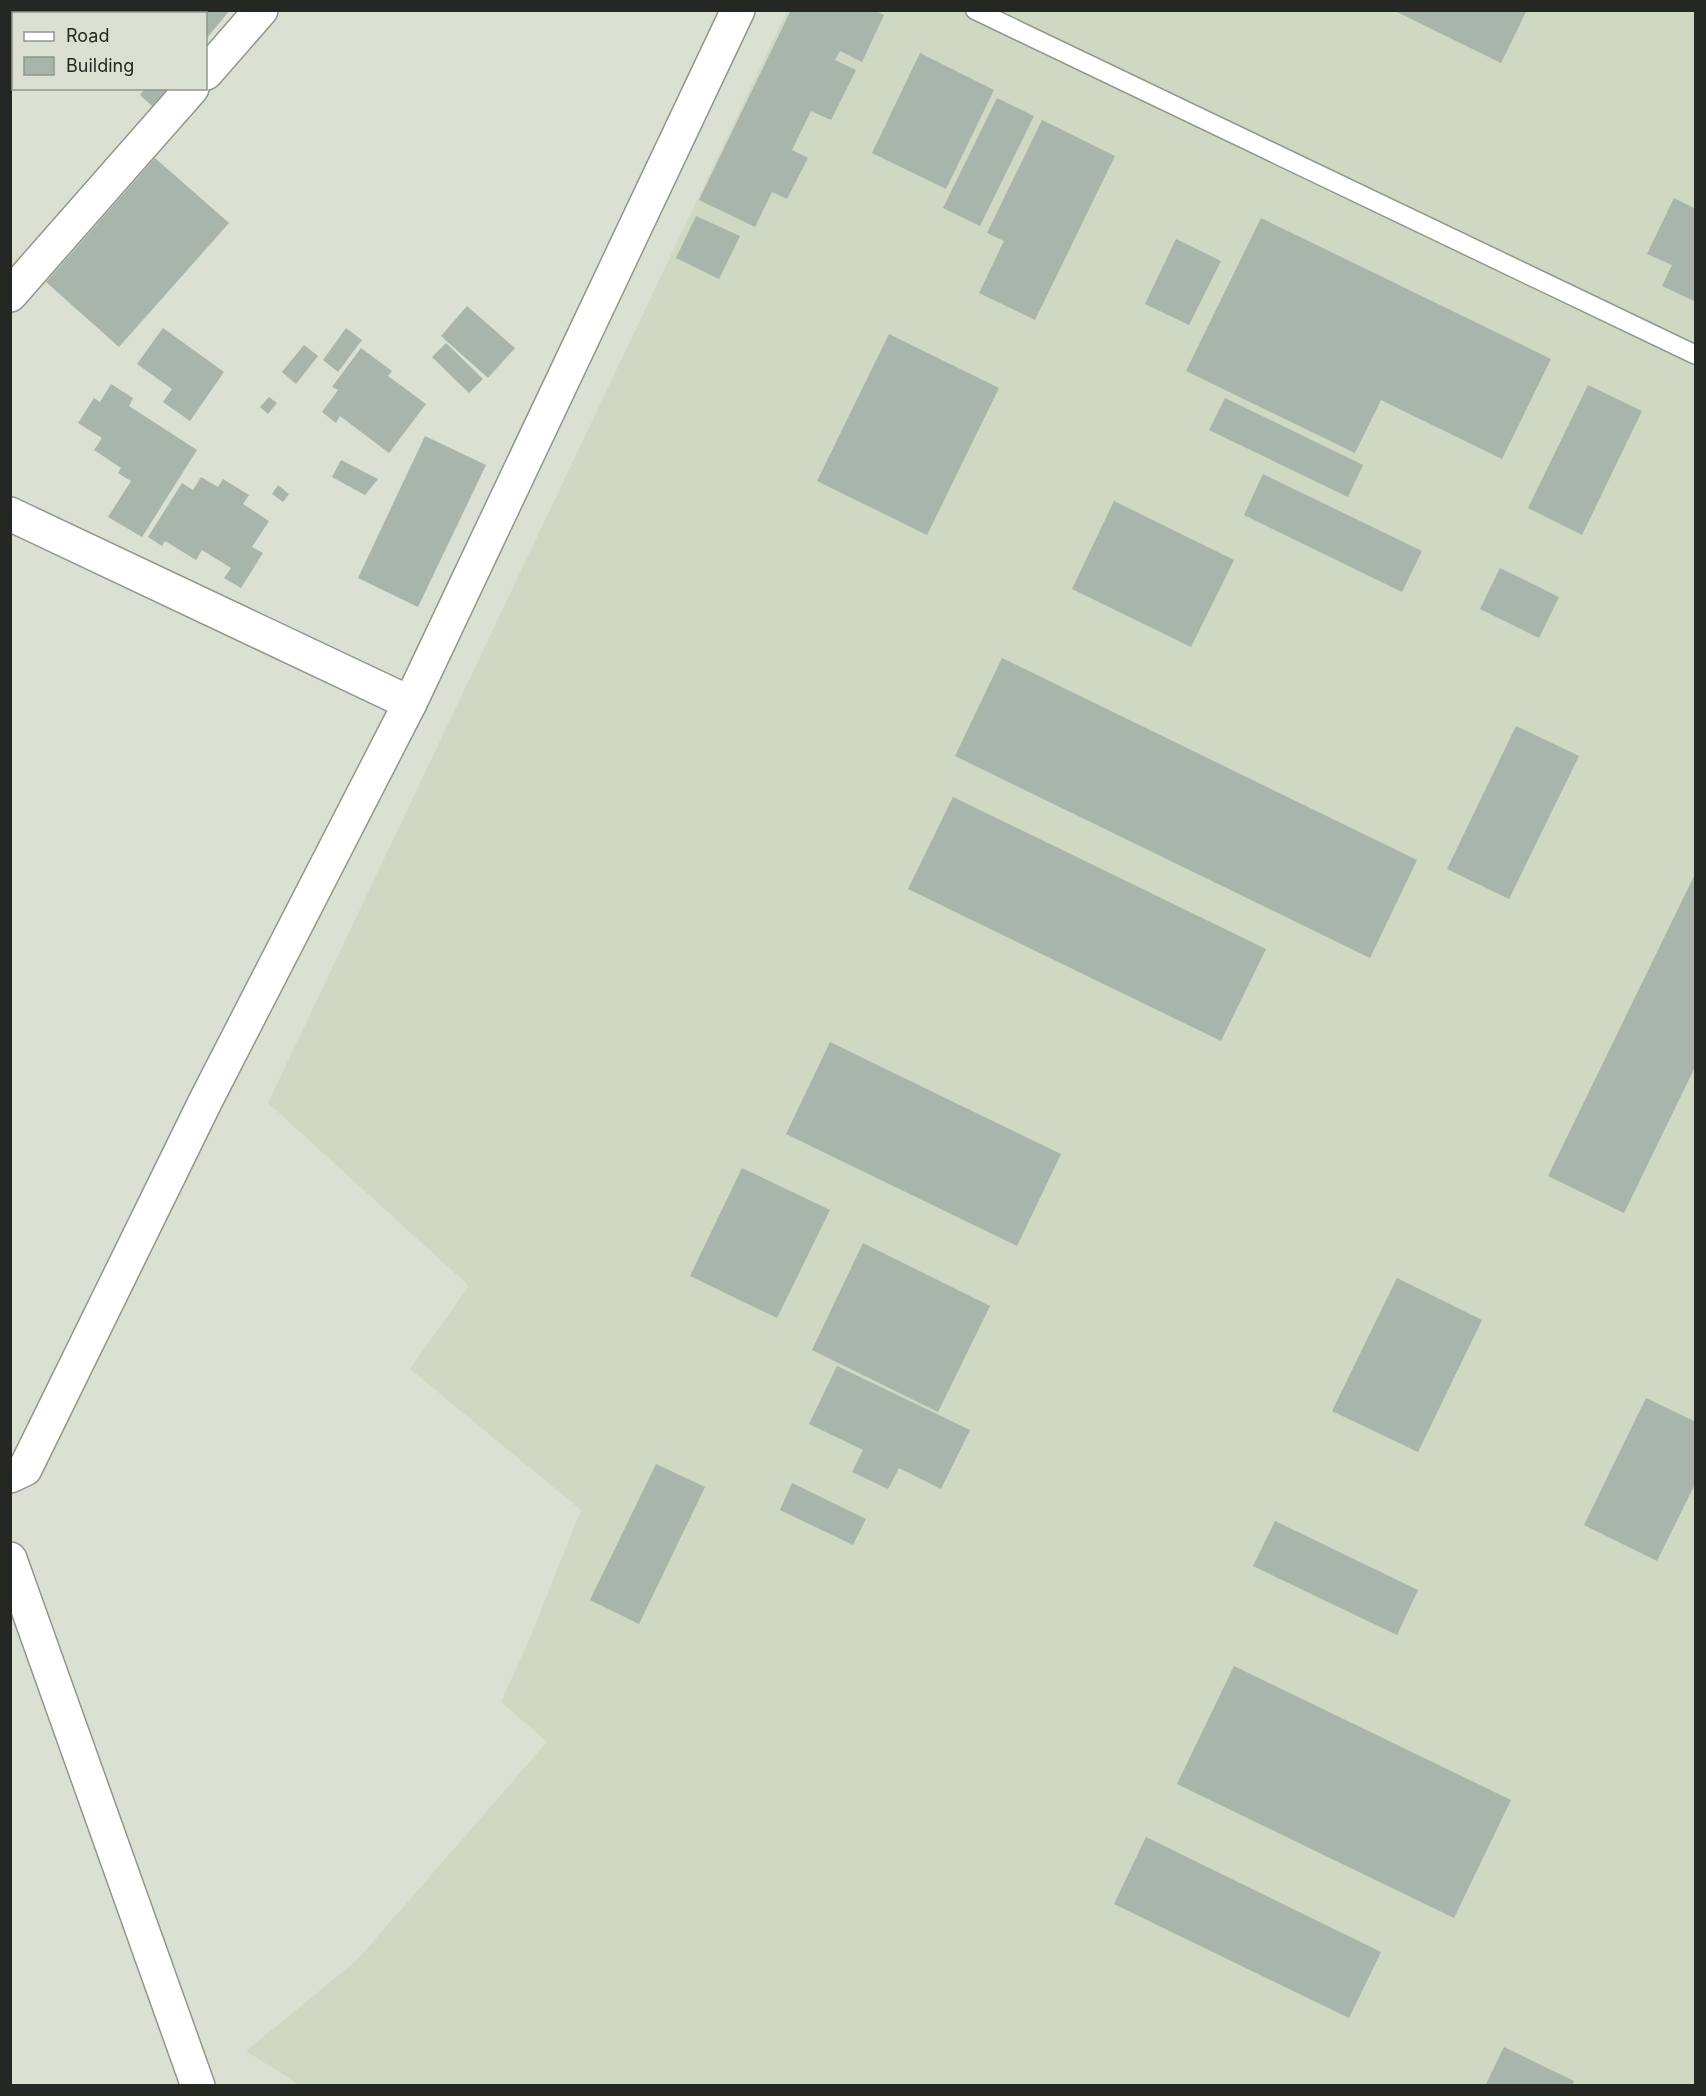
<svg xmlns="http://www.w3.org/2000/svg" width="1706" height="2096" viewBox="0 0 1706 2096" font-family="Inter,sans-serif">
<style>
.built{fill:#ced8c3}
.building{fill:#a7b5aa}
.lines{fill:none;stroke-linecap:round;stroke-linejoin:round}
.lane-casing{stroke:#91978a;stroke-width:21}
.street-casing{stroke:#91978a;stroke-width:36}
.secondary-casing{stroke:#91978a;stroke-width:36}
.lane{stroke:#fff;stroke-width:18}
.street{stroke:#fff;stroke-width:33}
.secondary{stroke:#fff;stroke-width:33}
</style>
<rect width="100%" height="100%" fill="#dae1d3"/>
<path class="built" d="M787 11H1695V2085L301 2086 246 2051 357 1960 547 1742 501 1702 530 1638 581 1510 410 1369 469 1286 268 1103Z"/>
<g class="building">
<path d="M157 10H230L206 39V14H155Z"/>
<path d="M791 10H874L884 15 862 62 840 51 835 60 856 70 831 120 811 111 792 150 808 158 787 199 772 192 755 227 699 200Z"/>
<path d="M1393 10H1527L1501 63Z"/>
<path d="M10 15 14 18V39L10 42Z"/>
<path d="M920 53 994 90 946 189 872 153Z"/>
<path d="M145 88H169L153 107 140 95Z"/>
<path d="M997 98 1034 116 980 226 943 208Z"/>
<path d="M1042 120 1115 156 1035 320 979 293 1004 241 987 233Z"/>
<path d="M155 158 229 223 119 347 46 282Z"/>
<path d="M1674 198 1696 209V302L1662 286 1672 265 1647 254Z"/>
<path d="M696 216 740 236 719 279 676 258Z"/>
<path d="M1261 218 1551 359 1502 459 1381 400 1355 453 1186 371Z"/>
<path d="M1176 239 1221 261 1189 325 1145 304Z"/>
<path d="M467 306 515 348 488 378 441 336Z"/>
<path d="M163 328 224 372 190 421 163 402 172 389 137 364Z"/>
<path d="M346 328 362 340 338 372 323 360Z"/>
<path d="M889 334 999 388 927 535 817 481Z"/>
<path d="M446 343 483 379 469 393 432 357Z"/>
<path d="M304 345 318 356 296 384 282 372Z"/>
<path d="M361 348 392 371 388 376 426 404 389 453 340 416 336 423 322 412 338 390 332 387Z"/>
<path d="M111 384 133 398 129 406 197 450 142 537 108 517 131 481 118 473 121 468 94 450 102 438 78 423 94 398 100 402Z"/>
<path d="M1588 385 1642 411 1582 535 1528 508Z"/>
<path d="M269 397 277 403 268 414 260 407Z"/>
<path d="M1225 398 1363 465 1348 497 1209 430Z"/>
<path d="M425 436 486 465 418 607 358 578Z"/>
<path d="M341 460 378 479 365 495 332 477Z"/>
<path d="M1263 474 1422 551 1402 592 1244 515Z"/>
<path d="M201 477 218 487 223 479 249 495 243 504 269 521 252 547 263 553 241 588 224 578 231 568 202 550 196 560 165 541 162 546 148 537 182 483 193 490Z"/>
<path d="M278 485 289 494 283 502 272 494Z"/>
<path d="M1114 501 1234 560 1191 647 1072 589Z"/>
<path d="M1500 568 1559 597 1539 638 1480 609Z"/>
<path d="M1002 658 1417 860 1370 958 955 756Z"/>
<path d="M1516 726 1579 756 1509 899 1447 869Z"/>
<path d="M953 797 1266 949 1221 1041 908 889Z"/>
<path d="M1696 872V1065L1624 1213 1548 1176Z"/>
<path d="M830 1042 1061 1154 1017 1246 786 1134Z"/>
<path d="M742 1168 830 1210 777 1318 690 1276Z"/>
<path d="M863 1243 990 1306 938 1412 812 1350Z"/>
<path d="M1397 1278 1482 1320 1418 1452 1332 1411Z"/>
<path d="M837 1366 970 1430 941 1489 899 1468 888 1489 852 1472 863 1450 809 1424Z"/>
<path d="M1646 1398 1696 1422V1482L1657 1561 1584 1525Z"/>
<path d="M656 1464 705 1487 639 1624 590 1600Z"/>
<path d="M792 1483 866 1519 853 1545 780 1510Z"/>
<path d="M1275 1521 1418 1590 1397 1635 1253 1566Z"/>
<path d="M1234 1666 1511 1800 1454 1918 1177 1784Z"/>
<path d="M1146 1837 1381 1952 1349 2018 1114 1904Z"/>
<path d="M1504 2047 1574 2081 1572 2086H1485Z"/>
</g>
<g class="lines">
<g class="lane-casing">
<g id="lane">
<path d="M975 10 1696 355"/>
<path d="M58 14 60 10"/>
<path d="M10 69 14 66"/>
</g>
</g>
<g class="street-casing">
<g id="street">
<path d="M206 73 261 10"/>
<path d="M10 295 192 88"/>
<path d="M10 1476 25 1469 206 1100 410 703 738 10"/>
</g>
</g>
<g class="secondary-casing">
<g id="secondary">
<path d="M10 514 410 703"/>
<path d="M10 1559 198 2086"/>
</g>
</g>
<use href="#lane" class="lane"/>
<use href="#street" class="street"/>
<use href="#secondary" class="secondary"/>
</g>
<rect width="1706" height="2096" fill="none" stroke="#252822" stroke-width="24"/>
<rect x="12" y="12" width="195" height="78" fill="#dae1d3" stroke="#92978c" stroke-width="1.5"/>
<rect x="24" y="32" width="30" height="9" fill="#ffffff" stroke="#92978c" stroke-width="1.5"/>
<text x="66" y="42" font-size="18" fill="#252822">Road</text>
<rect x="24" y="57" width="30" height="18" fill="#a7b5aa" stroke="#92978c" stroke-width="1.5"/>
<text x="66" y="72" font-size="18" fill="#252822">Building</text>
</svg>
